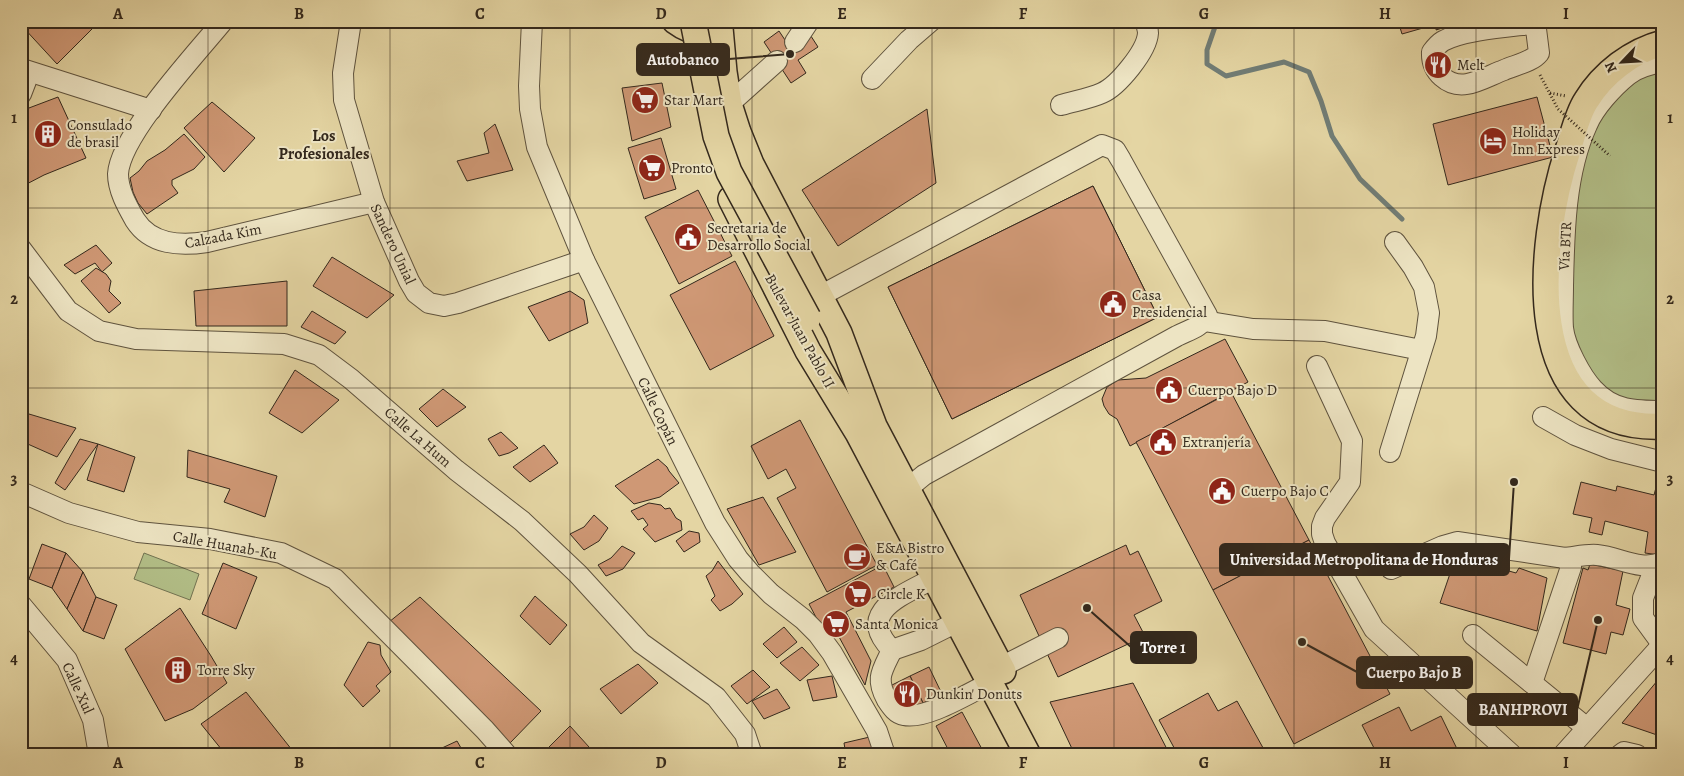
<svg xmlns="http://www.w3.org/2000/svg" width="1684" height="776" viewBox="0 0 1684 776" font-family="Alegreya,serif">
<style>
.green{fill:#b2be87;stroke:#727352}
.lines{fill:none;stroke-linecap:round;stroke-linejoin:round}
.stream{stroke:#717d76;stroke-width:5}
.building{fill:#cf9875;stroke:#33281c;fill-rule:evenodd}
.minor-casing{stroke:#5f533e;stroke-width:22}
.major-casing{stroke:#33281c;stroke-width:28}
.path{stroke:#33281c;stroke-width:3;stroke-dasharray:1 2.5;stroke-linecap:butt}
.minor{stroke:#ede4c3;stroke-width:20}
.major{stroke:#e4d5a3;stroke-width:25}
.major-bridge-casing{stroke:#33281c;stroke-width:28;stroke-linecap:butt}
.path-bridge{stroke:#33281c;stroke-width:3;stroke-dasharray:1 2.5;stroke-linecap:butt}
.major-bridge{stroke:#e4d5a3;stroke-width:25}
.grid{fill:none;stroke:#33281c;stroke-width:1;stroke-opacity:0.55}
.labels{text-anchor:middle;stroke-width:4;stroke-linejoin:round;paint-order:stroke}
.poi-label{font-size:15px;fill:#33281c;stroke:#ede4c3;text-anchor:start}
.street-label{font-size:15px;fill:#33281c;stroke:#ede4c3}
.neighbourhood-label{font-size:16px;font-weight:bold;fill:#33281c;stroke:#ede4c3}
.leader{fill:none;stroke:#33281c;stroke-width:2}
.callout-dot{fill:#33281c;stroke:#ede4c3;stroke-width:2}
.callout{fill:#33281c;stroke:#33281c;stroke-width:2}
.callout-label{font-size:16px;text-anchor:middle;font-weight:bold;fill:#fff}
.neatline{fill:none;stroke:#33281c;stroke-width:2}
.grid-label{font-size:16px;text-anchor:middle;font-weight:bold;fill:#33281c}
</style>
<rect width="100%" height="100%" fill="#e4d5a3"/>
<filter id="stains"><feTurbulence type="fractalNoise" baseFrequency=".004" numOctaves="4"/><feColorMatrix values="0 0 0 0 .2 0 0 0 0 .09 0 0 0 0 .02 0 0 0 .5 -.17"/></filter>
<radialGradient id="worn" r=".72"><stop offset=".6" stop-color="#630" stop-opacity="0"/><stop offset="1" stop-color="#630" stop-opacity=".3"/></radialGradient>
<g class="green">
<path d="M1663 62V410L1617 407 1577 367 1564 240 1572 170 1606 97Z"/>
<path d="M144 553 199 574 190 600 134 579Z"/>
</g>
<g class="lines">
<path class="stream" d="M1217 21 1207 50V64L1226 76 1284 62 1309 72 1321 101 1332 136 1360 179 1402 219"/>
</g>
<g class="building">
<path d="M28 21H91L95 26 57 64 22 26Z"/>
<path d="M1398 21H1455V24L1436 30 1437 24 1402 34Z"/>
<path d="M1634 21H1657L1635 27Z"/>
<path d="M779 31 789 46 809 33 818 47 798 60 806 73 791 83 764 42Z"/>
<path d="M662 83 671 127 632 141 622 88Z"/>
<path d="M58 97 86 158 44 175 21 187V111Z"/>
<path d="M1537 97 1553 157 1448 185 1433 124Z"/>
<path d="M212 102 255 138 224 172 184 128Z"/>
<path d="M927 109 936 183 838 246 802 190Z"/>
<path d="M495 124 513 170 467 181 457 161 489 153 484 133Z"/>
<path d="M184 134 205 157 194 169 172 180V185L178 193 147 214 138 203 133 192 130 178 139 171 147 161 165 150Z"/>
<path d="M661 138 676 189 644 199 628 148Z"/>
<path d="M1093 186 1158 317 952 419 888 287ZM1077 250 1098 293 1057 312 1037 270ZM987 296 1008 335 971 354 951 314Z"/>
<path d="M1093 186 1158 317 952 419 888 287Z"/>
<path d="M698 190 732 256 679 284 645 217Z"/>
<path d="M96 245 112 263 102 272 95 263 75 274 64 265Z"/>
<path d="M332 257 394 295 367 318 313 286Z"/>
<path d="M735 261 774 336 710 370 670 295Z"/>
<path d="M96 268 106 274 111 281 109 291 121 303 109 313 81 281Z"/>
<path d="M287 281V326H196L194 291Z"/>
<path d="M570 291 584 300 588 323 549 341 528 307Z"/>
<path d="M312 311 346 332 335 344 301 327Z"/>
<path d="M1225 339 1248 382 1130 446 1117 419 1109 414 1104 406 1102 399 1107 387 1118 380 1146 378Z"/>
<path d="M295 370 339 400 302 433 269 413Z"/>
<path d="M443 389 466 407 437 427 419 409Z"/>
<path d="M1231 392 1309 540 1213 590 1136 442Z"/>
<path d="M29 414 76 428 57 457 21 441V425Z"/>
<path d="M800 420 877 565 827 592 777 498 796 488 786 469 768 479 751 446Z"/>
<path d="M501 432 518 448 509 453 499 456 488 439Z"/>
<path d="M80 439 98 444 65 490 55 483Z"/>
<path d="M98 444 135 457 124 492 87 480Z"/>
<path d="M544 445 558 463 530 482 513 467Z"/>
<path d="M188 450 277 476 265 517 224 502 230 489 187 477Z"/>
<path d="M658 459 667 467 669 471 679 483 660 497 634 504 615 486Z"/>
<path d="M1658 480 1663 481V544L1660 555 1645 553 1648 532 1605 521 1602 535 1589 532 1592 518 1573 514 1581 482 1616 491 1617 486 1654 495Z"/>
<path d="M763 497 796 552 759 565 727 509Z"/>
<path d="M649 503 661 505 665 509 670 508 676 518 681 521 682 530 655 542 643 529 648 525 643 518 638 520 631 511Z"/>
<path d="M594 515 608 528 599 541 584 550 570 534 584 527Z"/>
<path d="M689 531 699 533 700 542 684 552 676 541Z"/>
<path d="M1309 540 1390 694 1294 744 1213 590Z"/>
<path d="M42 544 66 553 52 588 29 579Z"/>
<path d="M1126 545 1130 555 1138 551 1162 601 1134 615 1145 636 1058 677 1020 595Z"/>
<path d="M622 546 635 553 623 569 606 576 598 565 611 558Z"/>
<path d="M66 553 83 572 67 609 52 588Z"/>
<path d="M1456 556 1516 573 1519 568 1547 578 1537 631 1440 603Z"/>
<path d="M718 561 743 594 732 604 720 611 711 600 715 596 706 576 712 571Z"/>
<path d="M223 563 257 577 236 629 202 614Z"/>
<path d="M1590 564 1623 571 1616 605 1630 609 1623 635 1611 632 1606 654 1563 643 1583 568 1588 570Z"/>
<path d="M883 565 894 587 846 612 871 661 865 685 838 635 828 640 809 604Z"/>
<path d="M83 572 96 597 83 631 67 609Z"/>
<path d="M535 596 567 625 550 645 520 616Z"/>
<path d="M96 597 117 605 104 639 83 631Z"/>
<path d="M420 597 541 711 510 743 389 622Z"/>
<path d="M180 608 211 656 227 683 193 709 165 721 125 649Z"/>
<path d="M784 627 797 642 777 658 763 644Z"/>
<path d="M368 642 380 645 381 655 391 672 376 686 380 691 363 707 344 685Z"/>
<path d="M802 647 819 665 800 681 780 663Z"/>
<path d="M638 664 658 683 621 714 600 689Z"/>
<path d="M929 667 942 694 923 703 910 676Z"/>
<path d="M753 670 770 687 747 704 731 686Z"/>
<path d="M1663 674V728L1660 736 1622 723Z"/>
<path d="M832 676 837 697 813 701 807 680Z"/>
<path d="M910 676 923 703 903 713 890 686Z"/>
<path d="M1133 683 1170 755H1075L1050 702Z"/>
<path d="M777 689 790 708 764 719 752 701Z"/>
<path d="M246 692 296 755H226L201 724Z"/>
<path d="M1208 693 1218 711 1237 701 1267 755H1178L1159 720Z"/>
<path d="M1399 707 1411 731 1441 716 1460 755H1361L1374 748 1362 725Z"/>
<path d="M962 712 983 751 976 755H951L936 726Z"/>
<path d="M570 726 589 747 581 755H543L542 754Z"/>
<path d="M874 736 875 755H846L844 743Z"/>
<path d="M457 741 465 755H427Z"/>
</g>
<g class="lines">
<g class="minor-casing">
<g id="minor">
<path d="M223 21C197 53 120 135 118 174 118 190 127 206 135 220 151 245 180 246 207 242L374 202"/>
<path d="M351 21 343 73 344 100 374 202 409 281 416 293 429 303 444 306 458 303 584 260"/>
<path d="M532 21 529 86 530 109 537 147 584 260 715 523 738 559 750 573 771 594 803 619 818 634 832 653 877 731 885 755"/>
<path d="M1531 24 1536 29 1539 53C1532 62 1515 65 1504 70 1493 74 1479 82 1467 84 1448 87 1431 72 1432 52 1435 48 1438 44 1443 41 1464 30 1506 27 1531 24Z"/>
<path d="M795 42 809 21"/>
<path d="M1663 62C1651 64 1637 68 1628 75 1613 87 1594 108 1587 125 1565 173 1564 234 1563 286 1563 300 1562 315 1563 328 1565 346 1581 376 1593 389 1613 411 1635 411 1663 411"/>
<path d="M21 68 26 81 21 94"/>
<path d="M22 69 151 110"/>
<path d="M872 79 909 40 931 21"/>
<path d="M729 104 777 61"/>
<path d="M1061 105C1074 101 1089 99 1102 93 1118 86 1147 51 1148 33 1148 29 1146 25 1146 21"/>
<path d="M21 249 68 311 99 331 136 339 284 344 319 355 351 379 456 470 522 521 578 574 641 643 716 697 745 734 752 755"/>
<path d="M820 296 1102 145 1115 150 1121 160 1207 315C1202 327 1189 330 1177 336L924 475 907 489"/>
<path d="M1204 321 1253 329 1325 331 1421 350"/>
<path d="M1317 366 1352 441 1350 482 1325 518 1322 526V534L1325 543 1374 629 1512 755"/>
<path d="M1543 417 1575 435 1611 449 1663 462"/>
<path d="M1390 452 1426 336 1429 313 1424 287 1413 267 1395 242"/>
<path d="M21 492 69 513 138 532 210 539 281 553 335 579 485 730 507 755"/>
<path d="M1565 558C1575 557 1587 554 1597 555 1620 557 1640 572 1663 562"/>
<path d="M1656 565 1643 598V618L1662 644"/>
<path d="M1391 569 1443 546 1457 542 1565 558 1571 567 1532 683"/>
<path d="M934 578C904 595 854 611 892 650L921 640 957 622"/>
<path d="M21 605 67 660 93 720 99 755"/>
<path d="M1473 635 1587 728"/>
<path d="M892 650C882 671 875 678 887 700 891 706 896 714 904 715 926 720 969 693 990 683"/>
<path d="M1001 667 1058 638"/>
<path d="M1563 755 1663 644"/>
<path d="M1620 755 1624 752 1637 755"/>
</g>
</g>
<g class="major-casing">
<g id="major">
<path d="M675 21C687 30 699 35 714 30"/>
<path d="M720 28 724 72 729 104 738 132 751 164 839 333 874 426 1003 671"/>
<path d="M1663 43C1632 51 1603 73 1586 101 1577 115 1573 135 1568 150 1538 242 1516 433 1663 426"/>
<path d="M731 199 808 351 858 433 1028 755"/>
</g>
</g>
<g class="path">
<path d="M1540 75 1558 109"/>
<path d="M1550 93 1566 96"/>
</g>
<use href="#minor" class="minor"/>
<use href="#major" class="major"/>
<g class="major-bridge-casing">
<path id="major-bridge" d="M693 21 716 136 729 172 808 318"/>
</g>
<path class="path-bridge" d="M1558 109 1610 156"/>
<use href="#major-bridge" class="major-bridge"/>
</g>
<path class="grid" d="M208 21V755M390 21V755M570 21V755M752 21V755M932 21V755M1114 21V755M1294 21V755M1476 21V755M21 208H1663M21 388H1663M21 568H1663"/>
<defs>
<g id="restaurant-disc" transform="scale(1.4375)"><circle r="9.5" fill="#8f2418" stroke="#ede4c3"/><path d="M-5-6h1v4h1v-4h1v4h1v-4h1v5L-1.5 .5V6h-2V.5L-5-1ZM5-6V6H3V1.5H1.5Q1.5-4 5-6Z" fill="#fff"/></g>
<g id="supermarket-disc" transform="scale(1.4375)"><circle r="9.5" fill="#8f2418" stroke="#ede4c3"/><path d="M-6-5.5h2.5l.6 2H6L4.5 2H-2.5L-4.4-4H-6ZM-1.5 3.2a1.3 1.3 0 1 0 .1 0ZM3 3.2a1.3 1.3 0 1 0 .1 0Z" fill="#fff"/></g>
<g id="building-disc" transform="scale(1.4375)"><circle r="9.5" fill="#8f2418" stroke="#ede4c3"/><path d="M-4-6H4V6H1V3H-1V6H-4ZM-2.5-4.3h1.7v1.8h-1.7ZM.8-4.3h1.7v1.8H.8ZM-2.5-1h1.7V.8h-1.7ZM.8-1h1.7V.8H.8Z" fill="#fff"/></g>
<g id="hotel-disc" transform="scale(1.4375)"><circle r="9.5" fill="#8f2418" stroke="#ede4c3"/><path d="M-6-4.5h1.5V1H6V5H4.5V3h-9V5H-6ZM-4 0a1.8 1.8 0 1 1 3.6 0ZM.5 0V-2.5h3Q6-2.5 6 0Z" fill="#fff"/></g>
<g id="civic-disc" transform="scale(1.4375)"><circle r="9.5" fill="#8f2418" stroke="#ede4c3"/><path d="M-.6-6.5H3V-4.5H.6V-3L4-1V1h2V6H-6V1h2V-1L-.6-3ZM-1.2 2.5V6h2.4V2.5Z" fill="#fff"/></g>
<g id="cafe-disc" transform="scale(1.4375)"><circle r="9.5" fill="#8f2418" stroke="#ede4c3"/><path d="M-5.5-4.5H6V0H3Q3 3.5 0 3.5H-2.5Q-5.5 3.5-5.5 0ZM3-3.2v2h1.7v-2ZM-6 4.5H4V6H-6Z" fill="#fff"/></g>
</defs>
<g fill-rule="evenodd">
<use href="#restaurant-disc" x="1438" y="65"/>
<use href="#supermarket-disc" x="645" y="100"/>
<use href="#building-disc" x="48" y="134"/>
<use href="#hotel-disc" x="1493" y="141"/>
<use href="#supermarket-disc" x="652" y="168"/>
<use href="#civic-disc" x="688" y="237"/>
<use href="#civic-disc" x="1113" y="304"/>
<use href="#civic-disc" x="1169" y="390"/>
<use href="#civic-disc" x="1163" y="442"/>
<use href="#civic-disc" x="1222" y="491"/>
<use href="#cafe-disc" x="857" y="557"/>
<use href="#supermarket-disc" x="858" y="594"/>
<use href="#supermarket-disc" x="836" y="624"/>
<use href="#building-disc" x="178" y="670"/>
<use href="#restaurant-disc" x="907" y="694"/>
</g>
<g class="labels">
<g class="poi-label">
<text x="1457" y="70">Melt</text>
<text x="664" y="105">Star Mart</text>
<text x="67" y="130">Consulado<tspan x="67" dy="17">de brasil</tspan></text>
<text x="1512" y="137">Holiday<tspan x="1512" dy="17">Inn Express</tspan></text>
<text x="671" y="173">Pronto</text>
<text x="707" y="233">Secretaria de<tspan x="707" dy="17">Desarrollo Social</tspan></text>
<text x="1132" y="300">Casa<tspan x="1132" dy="17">Presidencial</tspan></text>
<text x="1188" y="395">Cuerpo Bajo D</text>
<text x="1182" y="447">Extranjería</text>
<text x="1241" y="496">Cuerpo Bajo C</text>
<text x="876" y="553">E&amp;A Bistro<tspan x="876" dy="17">&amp; Café</tspan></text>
<text x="877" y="599">Circle K</text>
<text x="855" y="629">Santa Monica</text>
<text x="197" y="675">Torre Sky</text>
<text x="926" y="699">Dunkin' Donuts</text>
</g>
<g class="street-label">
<text transform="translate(223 236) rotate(-11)" y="5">Calzada Kim</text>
<text transform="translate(393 244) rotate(65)" y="5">Sandero Unial</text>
<text transform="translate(1565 246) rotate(-87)" y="5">Vía BTR</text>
<text transform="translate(800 331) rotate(61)" y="5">Bulevar Juan Pablo II</text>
<text transform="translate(658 411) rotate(64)" y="5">Calle Copán</text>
<text transform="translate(418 437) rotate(41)" y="5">Calle La Hum</text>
<text transform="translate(225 545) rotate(10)" y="5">Calle Huanab-Ku</text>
<text transform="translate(78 688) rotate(65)" y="5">Calle Xul</text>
</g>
<g class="neighbourhood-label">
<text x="324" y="141">Los<tspan x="324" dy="18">Profesionales</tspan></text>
</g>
</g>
<path class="leader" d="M790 54L729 59M1514 482L1509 559M1087 608L1131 647M1302 642L1357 672M1598 620L1577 710"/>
<g class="callout-dot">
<circle cx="790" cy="54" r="5"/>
<circle cx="1514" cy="482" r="5"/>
<circle cx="1087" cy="608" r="5"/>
<circle cx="1302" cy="642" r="5"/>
<circle cx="1598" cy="620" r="5"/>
</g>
<g class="callout">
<rect x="637" y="44" width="92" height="31" rx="5"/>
<rect x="1220" y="544" width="289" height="31" rx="5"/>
<rect x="1131" y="632" width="65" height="31" rx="5"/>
<rect x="1357" y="657" width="115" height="31" rx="5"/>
<rect x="1468" y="694" width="109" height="31" rx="5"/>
</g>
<g class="callout-label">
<text x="683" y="65">Autobanco</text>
<text x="1364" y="565">Universidad Metropolitana de Honduras</text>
<text x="1163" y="653">Torre 1</text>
<text x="1414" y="678">Cuerpo Bajo B</text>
<text x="1523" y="715">BANHPROVI</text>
</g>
<rect width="1684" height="776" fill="none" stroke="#e4d5a3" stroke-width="55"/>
<g transform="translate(1622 62) rotate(245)" stroke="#ede4c3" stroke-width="4" paint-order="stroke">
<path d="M0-4L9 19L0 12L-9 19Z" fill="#33281c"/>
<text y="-8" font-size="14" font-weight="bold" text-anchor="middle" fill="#33281c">N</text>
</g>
<rect x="28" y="28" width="1628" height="720" class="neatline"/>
<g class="grid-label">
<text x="118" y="19">A</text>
<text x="299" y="19">B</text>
<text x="480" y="19">C</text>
<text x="661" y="19">D</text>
<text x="842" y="19">E</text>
<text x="1023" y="19">F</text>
<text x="1204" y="19">G</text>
<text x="1385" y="19">H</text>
<text x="1566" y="19">I</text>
<text x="14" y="123">1</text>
<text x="1670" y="123">1</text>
<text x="14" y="304">2</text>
<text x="1670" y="304">2</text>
<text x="14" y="484">3</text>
<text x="1670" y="484">3</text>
<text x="14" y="664">4</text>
<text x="1670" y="664">4</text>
<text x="118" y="768">A</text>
<text x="299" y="768">B</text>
<text x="480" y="768">C</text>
<text x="661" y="768">D</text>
<text x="842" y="768">E</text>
<text x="1023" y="768">F</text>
<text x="1204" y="768">G</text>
<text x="1385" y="768">H</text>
<text x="1566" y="768">I</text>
</g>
<rect width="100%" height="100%" filter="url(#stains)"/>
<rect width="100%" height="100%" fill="url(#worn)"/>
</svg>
